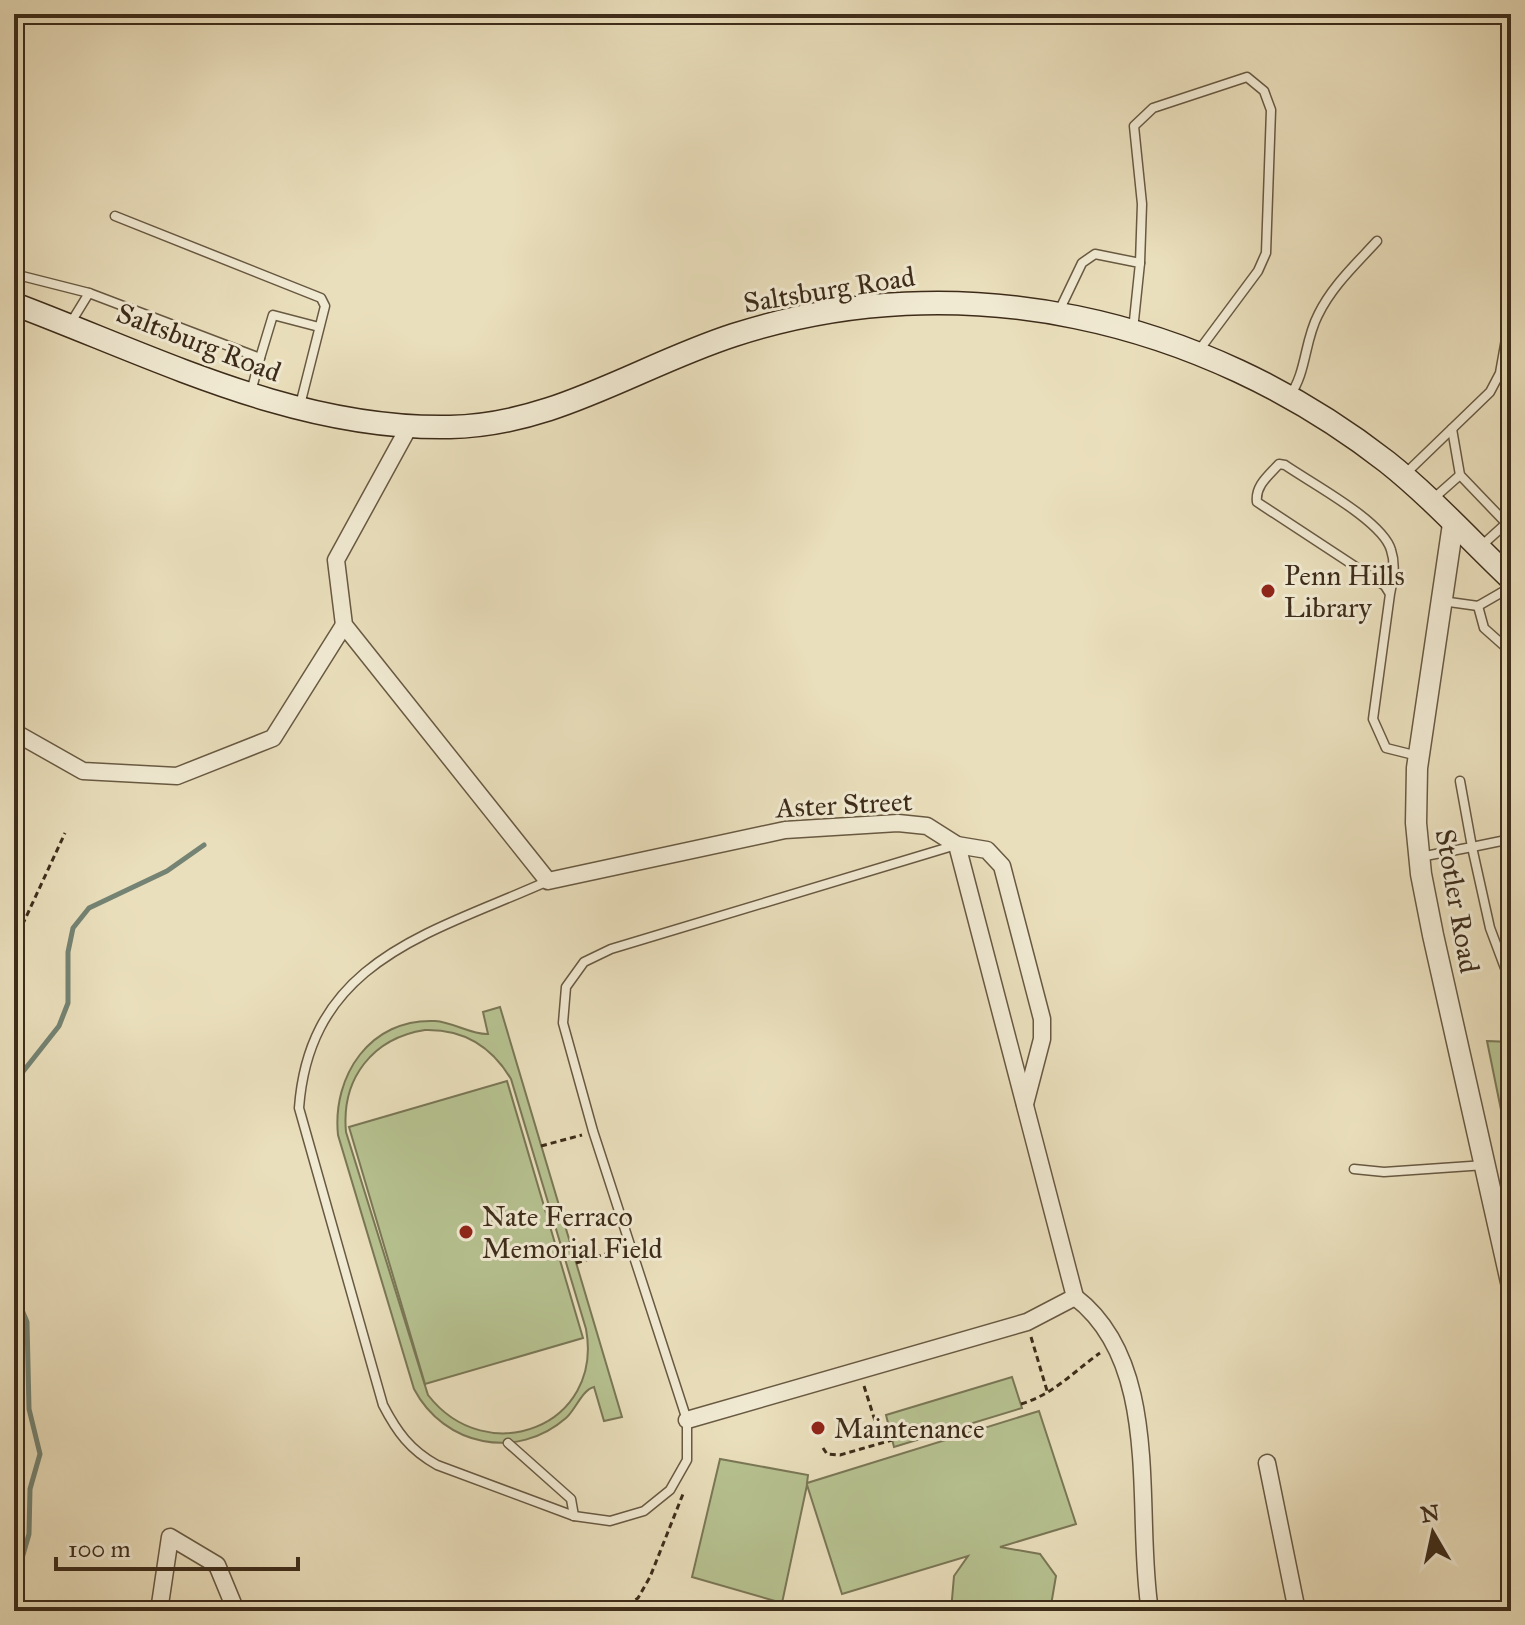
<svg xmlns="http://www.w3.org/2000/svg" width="1525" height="1625" viewBox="0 0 1525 1625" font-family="'IM FELL Great Primer',serif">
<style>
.green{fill:#b7c291;stroke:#7a7756;stroke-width:2;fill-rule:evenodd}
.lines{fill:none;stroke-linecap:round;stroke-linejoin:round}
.stream{stroke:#748373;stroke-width:5}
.service-casing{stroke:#685942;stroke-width:11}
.minor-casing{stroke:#685942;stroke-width:19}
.tertiary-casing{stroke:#685942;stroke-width:23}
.secondary-casing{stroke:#3d2c1a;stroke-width:25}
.path{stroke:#3d2c1a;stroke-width:3;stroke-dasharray:6 4;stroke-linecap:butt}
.service{stroke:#f1ead3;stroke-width:8}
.minor{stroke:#f1ead3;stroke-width:16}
.tertiary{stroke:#f1ead3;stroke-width:20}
.secondary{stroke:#f1ead3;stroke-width:22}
.poi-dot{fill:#8f2418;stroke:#f1ead3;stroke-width:3}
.labels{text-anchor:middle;stroke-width:6;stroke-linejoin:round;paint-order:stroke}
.street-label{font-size:28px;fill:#3d2c1a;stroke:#f1ead3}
.poi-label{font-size:28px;fill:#3d2c1a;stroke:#f1ead3;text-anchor:start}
</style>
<rect width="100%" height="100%" fill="#eadfbc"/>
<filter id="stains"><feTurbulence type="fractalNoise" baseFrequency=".0025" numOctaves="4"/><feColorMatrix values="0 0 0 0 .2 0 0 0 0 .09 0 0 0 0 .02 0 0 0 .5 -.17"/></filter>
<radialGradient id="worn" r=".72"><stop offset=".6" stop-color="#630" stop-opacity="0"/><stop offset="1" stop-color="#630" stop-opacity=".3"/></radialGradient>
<g class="green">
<path d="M500 1007 622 1417 604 1421 594 1387C582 1390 576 1409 566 1418 517 1461 444 1446 414 1389L338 1135C332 1076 370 1018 435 1021 453 1022 472 1035 488 1034L483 1012ZM425 1030C463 1029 492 1047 511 1079L586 1329C604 1426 487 1471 428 1395L346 1132C341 1078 373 1038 425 1030Z"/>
<path d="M1487 1041 1511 1042V1159Z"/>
<path d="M507 1081 583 1338 425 1384 349 1127Z"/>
<path d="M1012 1377 1022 1408 894 1447 886 1415Z"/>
<path d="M1039 1411 1076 1524 1000 1547 1040 1554 1056 1576 1050 1611H951L954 1576 968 1556 842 1594 807 1485 782 1603 692 1577 720 1459 808 1475 807 1483Z"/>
</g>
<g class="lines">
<g class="stream">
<path d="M14 1083 59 1026 68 1003V952L73 928 89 908 167 871 204 845"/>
<path d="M14 1291 27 1322 29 1409 40 1454 30 1489 29 1534 14 1586"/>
</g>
<g class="service-casing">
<g id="service">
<path d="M14 82V105"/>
<path d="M115 216 321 298 325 306 300 405"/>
<path d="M1140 263 1142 204 1134 126 1153 108 1247 77 1264 91 1271 110 1266 253 1258 271 1197 353"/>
<path d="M14 274 89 293"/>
<path d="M1059 311 1082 263 1095 254 1140 263 1133 330"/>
<path d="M70 324 89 293 260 358 251 392"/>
<path d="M260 358 273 315 319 327"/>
<path d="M1289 397C1307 372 1304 342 1318 315 1332 286 1356 264 1377 241"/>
<path d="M1452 429 1460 475 1506 523"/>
<path d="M1404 475 1490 392 1500 373 1511 311"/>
<path d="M1434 498 1460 475"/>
<path d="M1479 548 1511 519"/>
<path d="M1501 593 1511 602"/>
<path d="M1390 594C1393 579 1396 565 1391 550 1383 521 1311 483 1285 465L1279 464C1268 476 1255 486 1257 502L1385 586 1390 594 1373 719 1386 748 1418 756"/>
<path d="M1442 601 1478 606 1511 587"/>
<path d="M1478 606 1484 628 1511 652"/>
<path d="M1511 839 1472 847 1490 928 1511 984"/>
<path d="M1420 857 1472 847 1460 781"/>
<path d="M548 881C432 933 310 959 299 1108L383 1405C397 1432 410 1450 437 1465L574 1516 610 1521 644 1511 670 1490 687 1460V1420L593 1131 563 1023 566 987 584 962 611 949 956 845"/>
<path d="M1354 1169 1384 1172 1485 1165"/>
<path d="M508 1443 571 1499 574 1516"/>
</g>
</g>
<g class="minor-casing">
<g id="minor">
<path d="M410 425 336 560 344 625 548 881 785 830 898 823 927 826 957 845 1075 1297 1027 1322 687 1420"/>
<path d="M14 732 83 771 177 776 273 738 344 625"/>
<path d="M957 845 987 850 1002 866 1042 1019V1039L1025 1104"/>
<path d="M1075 1297C1164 1365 1134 1513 1150 1611"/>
<path d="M1267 1463 1297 1611"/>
<path d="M159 1611 170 1537 217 1565 236 1611"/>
</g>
</g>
<g class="tertiary-casing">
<path id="tertiary" d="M1453 524 1417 768 1416 823 1421 874 1433 935 1511 1282"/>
</g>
<g class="secondary-casing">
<path id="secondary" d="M14 304C155 357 295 430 450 427 555 425 638 366 734 335 960 262 1202 318 1387 462 1431 497 1470 540 1511 579"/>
</g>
<g class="path">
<path d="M14 943 65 833"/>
<path d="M541 1146 582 1135"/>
<path d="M576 1263 618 1250"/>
<path d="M1031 1337 1048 1394"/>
<path d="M864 1386 882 1443"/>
<path d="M1021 1404C1054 1394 1073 1372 1100 1353"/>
<path d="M823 1448 827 1454 840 1455 892 1440"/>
<path d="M619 1611 638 1598 650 1577 683 1494"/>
</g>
<use href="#service" class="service"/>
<use href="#minor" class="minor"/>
<use href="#tertiary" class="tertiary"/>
<use href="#secondary" class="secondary"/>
</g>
<g class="poi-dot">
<circle cx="1268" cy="591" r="8"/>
<circle cx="466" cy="1232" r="8"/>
<circle cx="818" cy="1428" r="8"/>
</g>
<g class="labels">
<g class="street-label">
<text transform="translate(829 289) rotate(-9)" y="10">Saltsburg Road</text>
<text transform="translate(199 342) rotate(21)" y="10">Saltsburg Road</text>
<text transform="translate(844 804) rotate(-3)" y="10">Aster Street</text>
<text transform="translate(1458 901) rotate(80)" y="10">Stotler Road</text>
</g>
<g class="poi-label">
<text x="1284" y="585">Penn Hills<tspan x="1284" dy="32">Library</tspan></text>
<text x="482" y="1226">Nate Ferraco<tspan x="482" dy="32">Memorial Field</tspan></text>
<text x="834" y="1438">Maintenance</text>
</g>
</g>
<rect width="1525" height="1625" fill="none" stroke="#eadfbc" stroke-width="48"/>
<rect x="16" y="16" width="1493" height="1593" fill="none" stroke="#3d2c1a" stroke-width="4"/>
<rect x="24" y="24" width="1477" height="1577" fill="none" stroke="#3d2c1a" stroke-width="2"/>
<g transform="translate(1433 1533) rotate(351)" stroke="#f1ead3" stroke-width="6" paint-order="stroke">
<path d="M0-6L14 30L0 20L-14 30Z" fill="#3d2c1a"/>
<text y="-12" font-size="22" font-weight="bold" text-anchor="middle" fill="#3d2c1a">N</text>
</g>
<path d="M56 1557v12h242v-12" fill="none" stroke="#3d2c1a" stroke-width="4"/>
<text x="68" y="1557" font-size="24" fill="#3d2c1a" stroke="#f1ead3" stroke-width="6" paint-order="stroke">100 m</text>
<rect width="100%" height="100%" filter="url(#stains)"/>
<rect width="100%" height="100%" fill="url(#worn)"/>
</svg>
